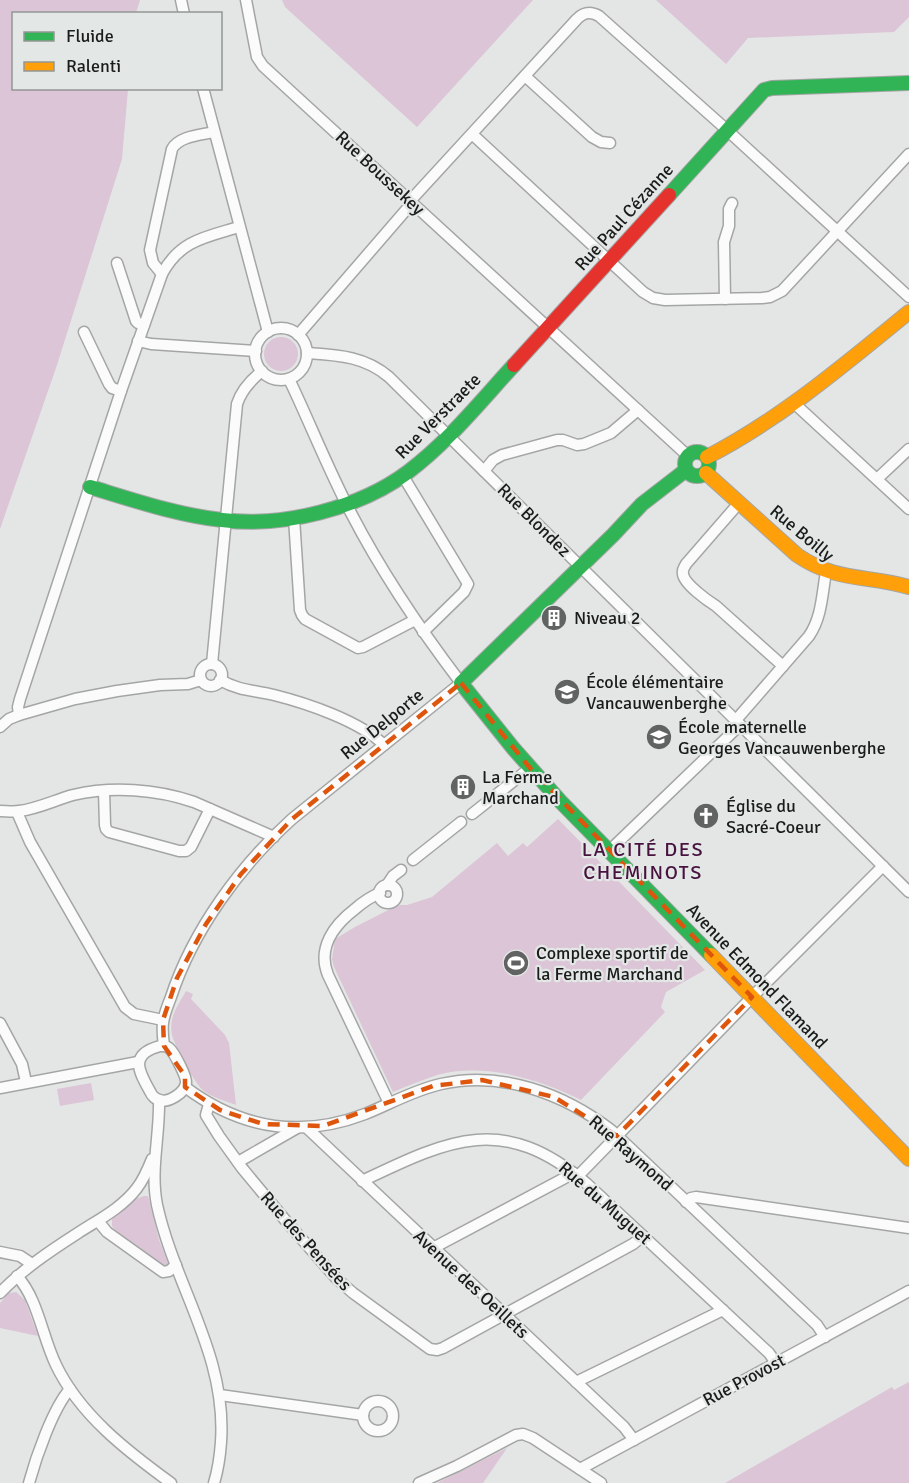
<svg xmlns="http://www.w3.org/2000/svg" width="909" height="1483" viewBox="0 0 909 1483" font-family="Signika,sans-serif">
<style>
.green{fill:#dbc5d6}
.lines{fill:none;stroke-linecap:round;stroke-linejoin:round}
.street-casing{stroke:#a4a6a5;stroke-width:13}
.fast-casing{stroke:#a4a6a5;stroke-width:16}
.slow-casing{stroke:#a4a6a5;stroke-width:16}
.jam-casing{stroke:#a4a6a5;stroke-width:16}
.street{stroke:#fbfbfb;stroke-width:10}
.fast{stroke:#30b455;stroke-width:14}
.slow{stroke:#ff9f0a;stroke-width:14}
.jam{stroke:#e5322d;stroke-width:14}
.marked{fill:none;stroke:#de560d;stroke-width:4.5;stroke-dasharray:12 8;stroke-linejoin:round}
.labels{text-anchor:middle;stroke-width:4.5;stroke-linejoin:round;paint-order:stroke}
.street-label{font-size:18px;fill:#1a1c1b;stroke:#e3e7e6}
.poi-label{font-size:18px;fill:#1a1c1b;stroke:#e3e7e6;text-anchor:start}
.neighbourhood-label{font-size:20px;letter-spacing:1.5px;fill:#48123f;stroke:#e3e7e6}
</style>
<rect width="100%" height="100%" fill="#e4e6e5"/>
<g class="green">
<path d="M0 0H140L136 13 14 14V88L128 89 122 159 56 368 0 529Z"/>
<path d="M282 0H533L417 127 285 7Z"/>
<path d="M656 0H909V17L894 32 748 38 726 64Z"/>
<circle cx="281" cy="354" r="17"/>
<path d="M558 819 705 970 666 992 661 1007 665 1012 581 1100C540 1079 483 1062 437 1075 422 1080 407 1086 393 1092L334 967 332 959 335 939 355 927 398 905H407L432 897 497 843 508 856 523 843 527 847Z"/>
<path d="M186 991 193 994 191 999 225 1035 229 1043 236 1105C226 1101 214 1098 205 1092 195 1085 175 1047 172 1035 171 1030 171 1025 172 1020 174 1010 181 1000 186 991Z"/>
<path d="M91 1083 94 1100 60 1106 57 1089Z"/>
<path d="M144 1196H148L159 1240 169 1266H163L116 1231 112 1226V1219L133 1200Z"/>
<path d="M16 1292 25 1300 38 1336 0 1328V1303L9 1293Z"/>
<path d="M909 1382V1483H725L892 1387 894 1390Z"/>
<path d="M507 1448 483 1483H437Z"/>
</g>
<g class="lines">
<g class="street-casing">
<g id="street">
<path d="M181 0 184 14"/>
<path d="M246 0 257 57 263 66 688 456"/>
<path d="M525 76 592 137 601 142 610 143"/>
<path d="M203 88 268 332"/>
<path d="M472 134 643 292 653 298 665 300 762 298 770 297 782 291 909 154"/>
<path d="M410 201 577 19C584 12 590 11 599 16L727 130 909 297"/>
<path d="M117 263 136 321 138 323 144 325"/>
<path d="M162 274 153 263 150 250 172 149C179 136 201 135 214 132"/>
<path d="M725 299 724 242 729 226V209L732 203"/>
<circle cx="281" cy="354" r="26"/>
<path d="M84 332 109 384 112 388 121 391"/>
<path d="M298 335 412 203"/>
<path d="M138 341 151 344 256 351"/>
<path d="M307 353C337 355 365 356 389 377L909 892"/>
<path d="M795 404 909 509"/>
<path d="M484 471 493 460 502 455 557 440H563L577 445 584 444 611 433 638 410"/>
<path d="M403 476 468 584 464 592 423 632"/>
<path d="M877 479 909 449"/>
<path d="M739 503 686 564C684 568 682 569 683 574 684 584 708 601 716 606L783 666"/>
<path d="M294 518 300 610 302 615 305 619 358 648 363 647 415 620"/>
<circle cx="211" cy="675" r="11"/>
<path d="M212 664 237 404C241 391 251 380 262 371"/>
<path d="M220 680C240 691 253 690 274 695 306 703 360 721 384 745"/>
<path d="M19 715 18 707 20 699 121 391 162 274C180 240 206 237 239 227"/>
<path d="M736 720 809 636C822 617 822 594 826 572"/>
<path d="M0 727 9 719 19 715 75 699 117 691 160 685 188 684 201 680"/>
<path d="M104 791 105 825 106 829 109 832 179 851H186L191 847 210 809"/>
<path d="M0 811C6 811 13 812 19 811 37 809 55 800 73 795 112 786 156 789 194 802L274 837"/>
<path d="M17 812 30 842 125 1007 134 1014 163 1020"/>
<path d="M472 814 530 768"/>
<path d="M609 851 740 725"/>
<path d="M413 860 461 822"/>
<path d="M387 885 393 876 401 870"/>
<circle cx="388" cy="894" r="9"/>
<path d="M380 893C370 897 363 902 355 909 334 925 317 948 328 975L389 1103"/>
<path d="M0 1023 22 1064 26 1082"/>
<path d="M160 1046C164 1046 166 1045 169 1048 174 1052 187 1077 186 1083 185 1093 168 1103 160 1100 155 1099 155 1098 152 1095 140 1073 127 1055 160 1046Z"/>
<path d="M164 1046C163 1038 162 1031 163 1023 164 1014 168 1005 171 997 193 930 240 866 292 819L461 683C420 629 382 573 351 513 328 469 310 423 289 379"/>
<path d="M185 1087C241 1129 300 1139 365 1114 390 1104 414 1090 441 1084 501 1070 564 1094 611 1130L817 1325 825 1337"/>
<path d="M0 1088 138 1062"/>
<path d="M159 1100C160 1135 150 1170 157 1205 175 1287 227 1355 221 1442 220 1456 218 1470 214 1483"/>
<path d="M209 1104 206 1115 219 1136 242 1168 286 1221 336 1278 353 1293 430 1349 437 1350 443 1348 633 1244 643 1236"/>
<path d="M307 1128 624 1427 634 1440"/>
<path d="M238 1162 297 1128"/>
<path d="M578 1176 758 991 883 866"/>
<path d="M362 1181C450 1139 503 1113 586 1183L769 1353 776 1363"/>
<path d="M686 1202 691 1198 696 1197 909 1228"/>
<path d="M98 1221 107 1232 163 1272 169 1271 176 1265"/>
<path d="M433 1248 574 1173"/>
<path d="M0 1252 20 1256 32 1264"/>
<path d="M17 1276C38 1299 42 1336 56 1365 80 1415 127 1451 171 1483"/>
<path d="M0 1293C23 1269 50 1251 78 1233 98 1220 122 1208 137 1188 144 1179 148 1169 152 1159"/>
<path d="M576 1382 723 1310"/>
<path d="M220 1395 363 1415"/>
<circle cx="378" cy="1416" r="15"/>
<path d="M580 1469 909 1291"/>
<path d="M29 1483C36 1457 53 1408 70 1389"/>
<path d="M419 1483 457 1466 516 1435 523 1434 533 1438 601 1483"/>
</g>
</g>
<g class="fast-casing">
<g id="fast">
<path d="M669 195 764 90 772 88 909 83"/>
<circle cx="697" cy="464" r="12"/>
<path d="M686 470 642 504 613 535 461 683 513 748 560 801 711 955"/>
<path d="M90 487C133 500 177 515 222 520 283 528 360 508 408 472 448 442 480 402 514 365"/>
</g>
</g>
<g class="slow-casing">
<g id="slow">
<path d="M707 457C782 418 844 365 909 312"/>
<path d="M706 473 797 555C836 582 867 575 909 587"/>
<path d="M711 955 909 1159"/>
</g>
</g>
<g class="jam-casing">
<path id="jam" d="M514 365 669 195"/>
</g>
<use href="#street" class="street"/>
<use href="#fast" class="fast"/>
<use href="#slow" class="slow"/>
<use href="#jam" class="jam"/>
</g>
<path class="marked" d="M461 683 530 768 752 997 617 1136 554 1097 482 1080 433 1086 323 1126 263 1124 220 1110 185 1087V1076L164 1046 163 1020 177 978 206 924 241 874 292 819Z"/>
<defs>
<g id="building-disc" transform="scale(1.35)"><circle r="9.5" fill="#616362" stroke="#e3e7e6"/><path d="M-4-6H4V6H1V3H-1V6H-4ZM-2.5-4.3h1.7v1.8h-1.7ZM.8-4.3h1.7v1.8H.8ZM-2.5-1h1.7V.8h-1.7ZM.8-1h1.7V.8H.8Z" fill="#fff"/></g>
<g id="school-disc" transform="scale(1.35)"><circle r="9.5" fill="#616362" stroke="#e3e7e6"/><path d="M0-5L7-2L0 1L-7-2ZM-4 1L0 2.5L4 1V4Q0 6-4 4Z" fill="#fff"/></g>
<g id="church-disc" transform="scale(1.35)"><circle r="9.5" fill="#616362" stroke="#e3e7e6"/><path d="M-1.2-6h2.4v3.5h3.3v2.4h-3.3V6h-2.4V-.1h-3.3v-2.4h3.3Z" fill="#fff"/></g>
<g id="stadium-disc" transform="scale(1.35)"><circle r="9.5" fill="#616362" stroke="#e3e7e6"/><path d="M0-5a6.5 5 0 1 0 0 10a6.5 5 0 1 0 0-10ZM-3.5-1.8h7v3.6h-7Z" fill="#fff"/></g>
</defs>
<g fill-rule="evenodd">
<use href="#building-disc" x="554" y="618"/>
<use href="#school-disc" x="567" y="692"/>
<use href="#school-disc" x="659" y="737"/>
<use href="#building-disc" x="463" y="787"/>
<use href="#church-disc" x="706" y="816"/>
<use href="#stadium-disc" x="516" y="963"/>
</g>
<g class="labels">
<g class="street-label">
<text transform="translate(380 173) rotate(43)" y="6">Rue Boussekey</text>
<text transform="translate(624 217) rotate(-48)" y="6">Rue Paul Cézanne</text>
<text transform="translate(438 416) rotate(-45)" y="6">Rue Verstraete</text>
<text transform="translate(534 520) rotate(45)" y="6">Rue Blondez</text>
<text transform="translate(802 533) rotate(40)" y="6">Rue Boilly</text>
<text transform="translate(382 724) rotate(-39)" y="6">Rue Delporte</text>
<text transform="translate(757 976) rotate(46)" y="6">Avenue Edmond Flamand</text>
<text transform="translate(631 1153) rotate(41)" y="6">Rue Raymond</text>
<text transform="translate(605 1203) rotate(41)" y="6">Rue du Muguet</text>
<text transform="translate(306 1241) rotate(48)" y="6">Rue des Pensées</text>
<text transform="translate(471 1284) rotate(43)" y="6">Avenue des Oeillets</text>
<text transform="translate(744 1380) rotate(-28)" y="6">Rue Provost</text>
</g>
<g class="poi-label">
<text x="574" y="624">Niveau 2</text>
<text x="586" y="688">École élémentaire<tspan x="586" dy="21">Vancauwenberghe</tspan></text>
<text x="678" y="733">École maternelle<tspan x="678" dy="21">Georges Vancauwenberghe</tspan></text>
<text x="482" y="783">La Ferme<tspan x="482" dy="21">Marchand</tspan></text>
<text x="726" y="812">Église du<tspan x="726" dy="21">Sacré-Coeur</tspan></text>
<text x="536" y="959">Complexe sportif de<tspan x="536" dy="21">la Ferme Marchand</tspan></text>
</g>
<g class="neighbourhood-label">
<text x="643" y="856">LA CITÉ DES<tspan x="643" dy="23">CHEMINOTS</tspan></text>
</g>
</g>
<rect x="12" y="12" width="210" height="78" fill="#e3e7e6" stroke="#939695" stroke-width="1.5"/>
<rect x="24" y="32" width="30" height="9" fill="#30b455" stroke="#939695" stroke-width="1.5"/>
<text x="66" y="42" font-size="18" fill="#1a1c1b">Fluide</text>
<rect x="24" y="62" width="30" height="9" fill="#ff9f0a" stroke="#939695" stroke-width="1.5"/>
<text x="66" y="72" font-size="18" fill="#1a1c1b">Ralenti</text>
</svg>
